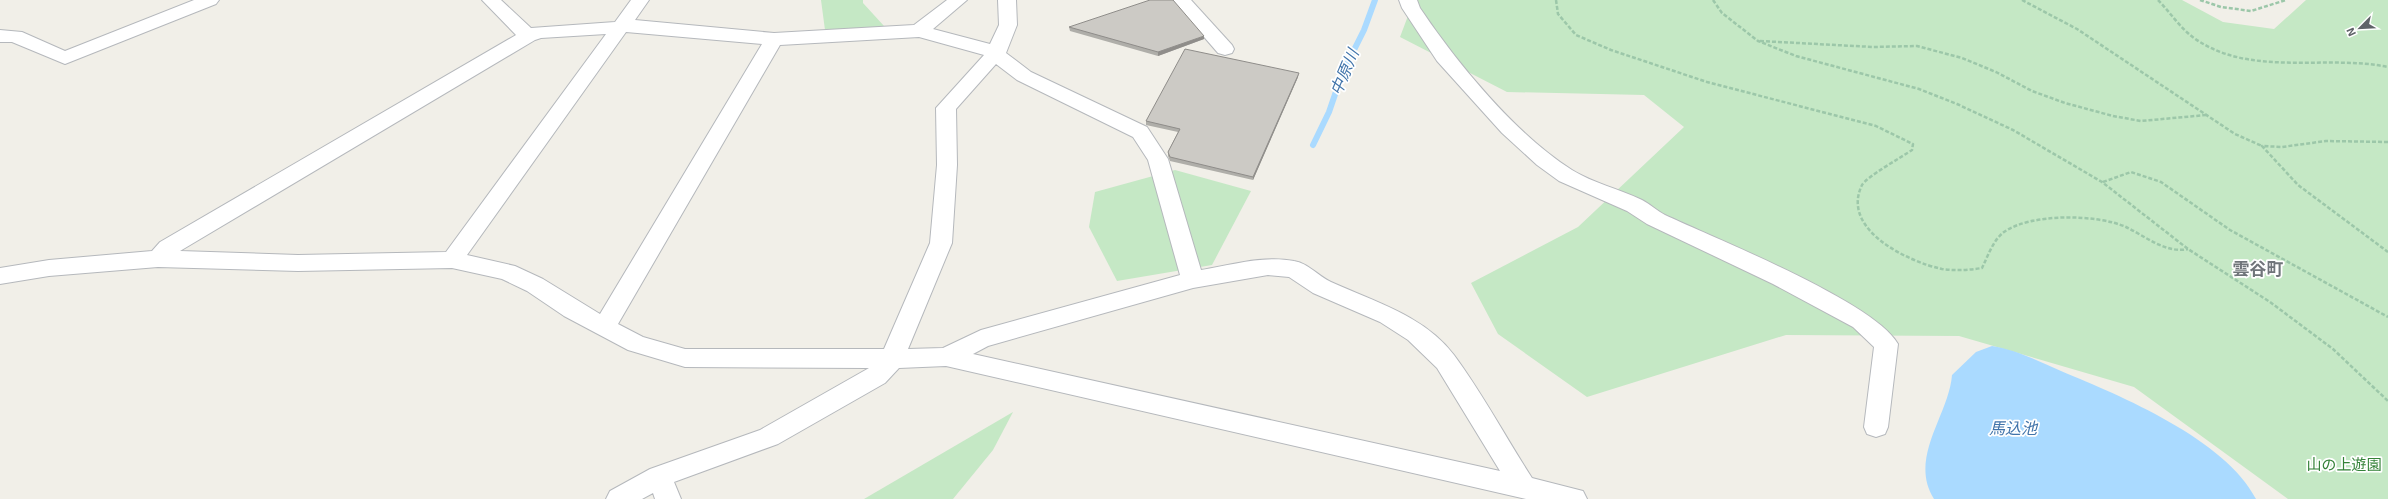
<svg xmlns="http://www.w3.org/2000/svg" width="2388" height="499" viewBox="0 0 2388 499" font-family="'Exo 2','Noto Sans JP',sans-serif">
<style>
.green{fill:#c5e8c5}
.water{fill:#aadaff}
.lines{fill:none;stroke-linecap:round;stroke-linejoin:round}
.stream{stroke:#aadaff;stroke-width:6}
.minor-casing{stroke:#b5b8bc;stroke-width:2}
.path{stroke:#9cc7a9;stroke-width:2.5;stroke-dasharray:4 2;stroke-linecap:butt}
.minor{fill:#fff;fill-rule:evenodd}
.wall{fill:#afaea9}
.shaded-wall{fill:#8f8d8a}
.building{fill:#cccac5;stroke:#8f8d8a}
.labels{text-anchor:middle;stroke-width:3.5;stroke-linejoin:round;paint-order:stroke}
.park-label{font-size:15px;fill:#348238;stroke:#fff}
.water-label{font-size:16px;font-style:italic;fill:#4174aa;stroke:#fff}
.quarter-label{font-size:17px;font-weight:bold;fill:#70757a;stroke:#fff}
</style>
<rect width="100%" height="100%" fill="#f1efe8"/>
<g class="green">
<path d="M821 0H863V3L884 26 857 30H825Z"/>
<path d="M1414 0H2182L2223 22 2274 29 2306 0H2388V499H2288L2134 387 1959 336 1786 335 1587 397 1498 334 1471 283 1578 227 1684 127 1644 95 1507 92 1400 37Z"/>
<path d="M1175 170 1251 191 1212 265 1117 281 1089 227 1095 192Z"/>
<path d="M1013 412 993 450 953 499H864Z"/>
</g>
<path class="water" d="M1992 346C2017 350 2038 361 2061 371 2121 396 2225 439 2256 499H1934C1908 458 1949 415 1952 375L1976 352Z"/>
<g class="lines">
<path class="stream" d="M1313 145 1329 112 1342 74 1364 30 1375 0"/>
<g class="minor-casing">
<g id="minor">
<path d="M194 0H219L216 4 65 64 12 42H0V30L22 32 65 51Z"/>
<path d="M482 0H501L531 28 615 22 631 0H649L635 20 774 33 914 25 947 0H967L933 29 990 44 999 25 998 0H1016L1017 25 1006 53 1031 72 1147 127 1168 159 1201 270C1231 265 1264 255 1294 261 1308 263 1318 276 1331 282 1373 301 1425 316 1454 355 1483 394 1506 438 1532 478L1583 491 1587 499H1526L946 366 899 368 885 383 778 444 674 482 681 499H655L653 493 642 499H606L610 491 650 469 760 430 869 368 685 367 628 350 564 316 527 291 502 279 452 268 298 271 158 267 49 276 0 284V268L49 260 152 251 160 242 516 35ZM626 32 762 44 600 314 543 279 515 266 467 255ZM606 34 446 252 298 255 180 251 535 40 541 38ZM919 37 984 55 936 108 937 165 930 243 884 349H685L643 337 618 324 780 45ZM996 64 1017 80 1133 137 1148 160 1180 275 981 330 943 348 908 349 952 243 957 165 956 109ZM1268 275 1289 277 1313 293 1380 322 1408 340 1437 368 1500 471 973 354 988 346 1193 288Z"/>
<path d="M1172 0H1191L1232 45 1234 49 1232 53 1225 55 1218 53Z"/>
<path d="M1399 0H1417L1420 8C1457 63 1516 135 1572 170 1593 183 1619 189 1642 200 1650 204 1657 211 1665 215 1714 238 1875 302 1898 344L1888 427 1885 434 1876 437 1867 434 1864 427 1874 347 1853 327 1773 284 1647 224 1627 211 1559 181 1537 165 1502 133 1437 61 1402 8Z"/>
</g>
</g>
<g class="path">
<path d="M1556 0 1558 14 1576 35 1611 50 1707 82 1876 126 1913 144 1912 150C1902 157 1866 177 1862 185 1840 230 1909 262 1942 269 1956 271 1969 270 1982 268 1988 256 1993 240 2004 232 2031 213 2097 214 2126 227 2145 236 2166 254 2188 249"/>
<path d="M1713 0 1722 13 1758 41 1796 56 1919 89 1957 104 2013 130 2102 182 2188 249 2270 302 2333 349 2388 401"/>
<path d="M2022 0 2077 29 2235 134 2262 146"/>
<path d="M2158 0C2170 12 2180 28 2194 38 2250 78 2325 54 2388 67"/>
<path d="M2200 0 2221 7 2251 11 2286 0"/>
<path d="M1760 41 1873 47 1917 46 1962 58 1996 72 2032 91 2065 103 2113 116 2141 121 2206 115"/>
<path d="M2388 142 2326 141 2282 147 2262 146 2298 185 2388 252"/>
<path d="M2103 182 2131 172 2161 182 2230 230 2388 317"/>
</g>
<use href="#minor" class="minor"/>
</g>
<g class="wall">
<path d="M1069 27 1204 39 1158 56 1070 31Z"/>
<path d="M1298 77 1253 180 1170 161 1168 156V152L1178 132 1146 125V121Z"/>
</g>
<g class="shaded-wall">
<path d="M1204 36V39L1158 56V52Z"/>
<path d="M1299 73 1298 77 1253 180V177Z"/>
</g>
<g class="building">
<path d="M1150 0H1173L1204 36 1158 52 1069 27Z"/>
<path d="M1185 49 1299 73 1253 177 1170 157 1168 152 1180 129 1146 121Z"/>
</g>
<g class="labels">
<g class="park-label">
<text x="2344" y="470">山の上遊園</text>
</g>
<g class="water-label">
<text transform="translate(1344 72) rotate(-67)" y="6">中原川</text>
<text x="2013" y="434">馬込池</text>
</g>
<g class="quarter-label">
<text x="2258" y="275">雲谷町</text>
</g>
</g>
<g transform="translate(2360 28) rotate(246)" stroke="#ffffff" stroke-width="3" paint-order="stroke">
<path d="M0-3L7 15L0 10L-7 15Z" fill="#5f6368"/>
<text y="-6" font-size="11" font-weight="bold" text-anchor="middle" fill="#5f6368">N</text>
</g>
</svg>
